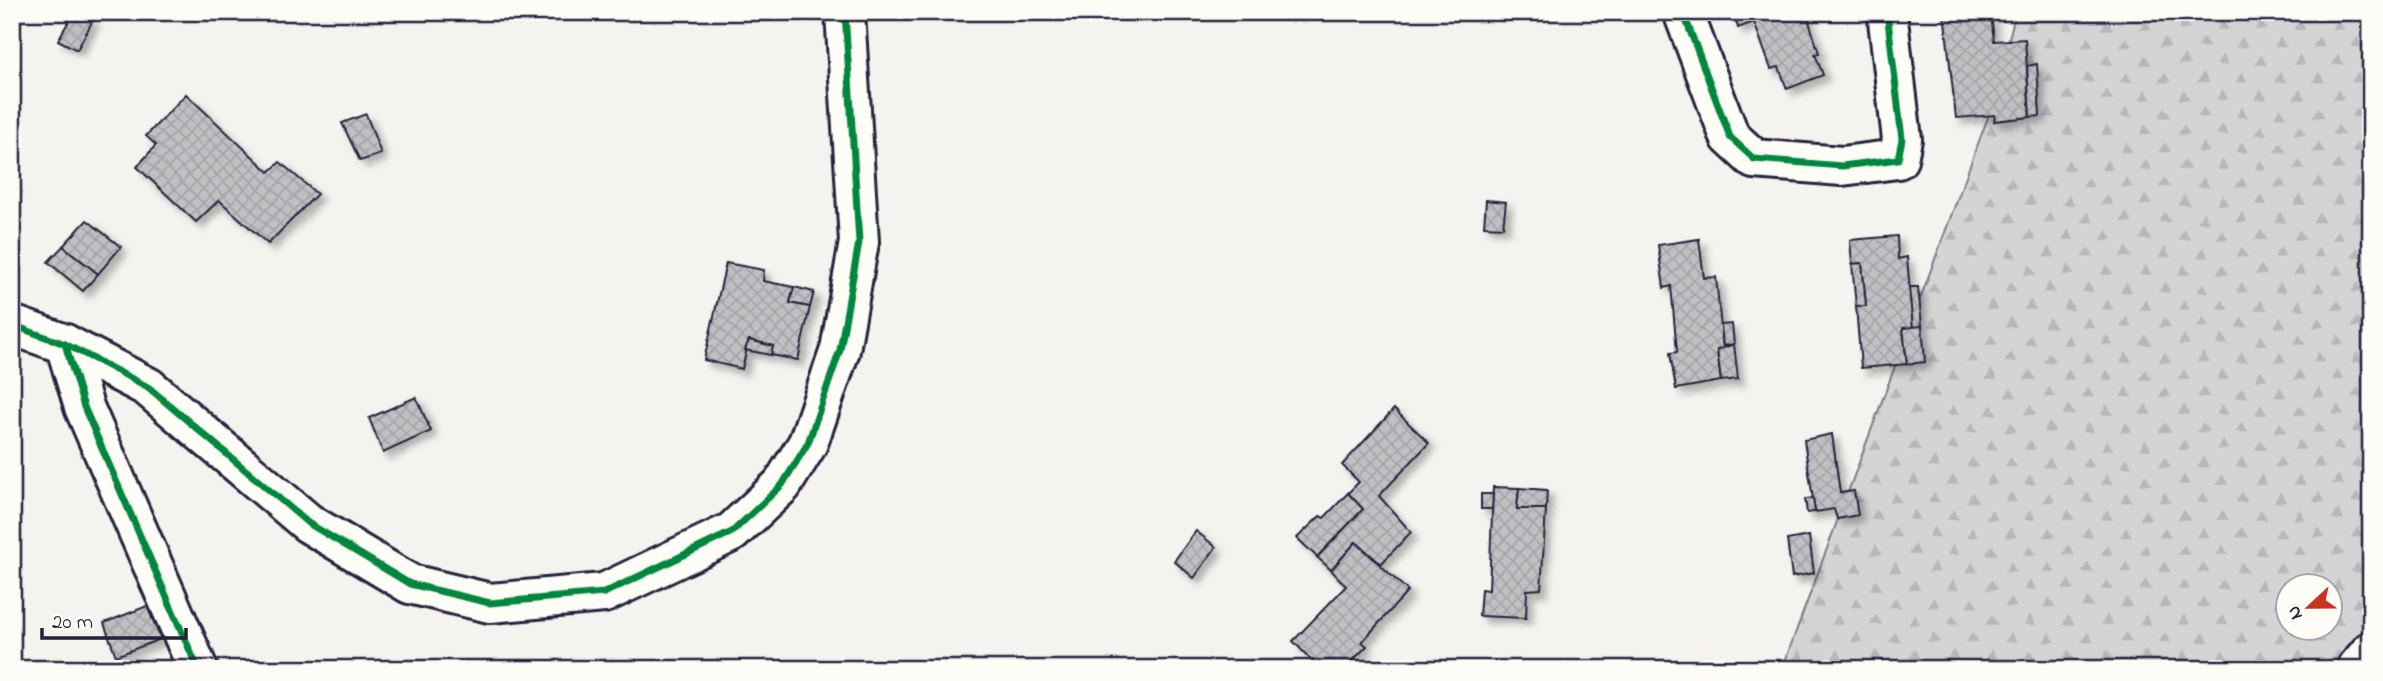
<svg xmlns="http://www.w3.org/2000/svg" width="2383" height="681" viewBox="0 0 2383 681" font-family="'Indie Flower',sans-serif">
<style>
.forest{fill:url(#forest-firs);stroke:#7c7b88;stroke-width:2;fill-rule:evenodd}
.building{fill:url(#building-cross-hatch);stroke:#22223b;stroke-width:2;filter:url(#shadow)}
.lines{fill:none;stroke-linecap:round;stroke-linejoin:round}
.minor-casing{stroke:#22223b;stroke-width:44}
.minor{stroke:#fdfcf7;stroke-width:38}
.cycleway-casing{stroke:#fdfcf7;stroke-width:11}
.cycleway{stroke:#00873e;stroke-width:7}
</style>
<defs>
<pattern id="forest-firs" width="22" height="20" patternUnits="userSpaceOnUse" patternTransform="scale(1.75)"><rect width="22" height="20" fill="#d5d4d5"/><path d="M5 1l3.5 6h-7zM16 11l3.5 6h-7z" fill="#b7b6b8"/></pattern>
<pattern id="building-cross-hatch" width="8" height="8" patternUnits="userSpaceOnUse" patternTransform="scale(1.75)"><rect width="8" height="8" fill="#c0bfc2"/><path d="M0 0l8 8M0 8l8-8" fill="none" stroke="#a5a4a8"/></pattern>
<filter id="shadow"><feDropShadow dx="6" dy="6" stdDeviation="3.5" flood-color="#0004"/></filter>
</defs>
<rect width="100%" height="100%" fill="#f4f3ef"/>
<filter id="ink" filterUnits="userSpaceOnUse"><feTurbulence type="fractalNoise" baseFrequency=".0143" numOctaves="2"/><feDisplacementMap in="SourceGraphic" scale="14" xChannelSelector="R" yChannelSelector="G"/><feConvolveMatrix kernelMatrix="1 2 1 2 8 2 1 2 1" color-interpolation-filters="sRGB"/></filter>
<g filter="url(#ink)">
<path class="forest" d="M2016 12H2371V632L2359 669H1782L1988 117ZM2288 586H2330V628H2288Z"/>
<g class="building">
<path d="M74 12 93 20 77 50 58 40Z"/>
<path d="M1733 12H1806L1819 53 1815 54 1823 75 1787 89 1779 67 1771 69 1754 22 1738 28Z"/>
<path d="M1944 12H1970V16L1991 14 1994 41 2025 39 2030 117 1994 121 1995 115 1956 118Z"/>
<path d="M2037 64 2040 116 2030 117 2027 66Z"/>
<path d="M186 94 269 172 280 162 317 194 268 244 219 200 196 222 137 167 156 145 146 136Z"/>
<path d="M366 114 381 154 360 161 342 123Z"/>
<path d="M1486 200 1506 202 1503 227 1484 226Z"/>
<path d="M87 220 121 247 98 274 63 246Z"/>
<path d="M1897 236 1898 259 1907 257 1913 328H1903L1907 364 1861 368 1856 306H1866L1862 263 1852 264 1850 240Z"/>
<path d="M1699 239 1704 278 1716 277 1723 349 1717 350 1721 381 1676 389 1670 353 1677 352 1671 286 1664 288 1658 245Z"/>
<path d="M63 246 98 274 83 291 48 262Z"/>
<path d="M726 263 764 270 763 281 794 287 790 303 810 307 798 360 771 355 773 346 749 340 742 369 704 360Z"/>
<path d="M1862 263 1866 306H1856L1852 264Z"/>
<path d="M794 287 814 292 810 307 790 303Z"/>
<path d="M1909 287H1918L1922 326 1913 328Z"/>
<path d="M1732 324 1734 344 1723 346 1721 325Z"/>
<path d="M1922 326 1925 362 1907 364 1903 328Z"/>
<path d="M749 340 773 346 771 355 745 350Z"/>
<path d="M1734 344 1738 379 1721 381 1717 350Z"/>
<path d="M416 397 431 431 383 453 369 418Z"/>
<path d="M1394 409 1429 443 1379 496 1411 532 1381 564 1356 542 1331 570 1317 557 1363 509 1348 493 1359 482 1342 465Z"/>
<path d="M1832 434 1840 493 1854 491 1858 515 1837 519 1834 509 1815 512 1804 440Z"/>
<path d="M1493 487 1519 488 1517 509H1546L1541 589 1527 590 1526 618 1479 616 1481 589 1489 590Z"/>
<path d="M1519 488 1547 490 1546 509H1517Z"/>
<path d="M1348 493 1363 509 1317 557 1297 538 1320 516 1324 518Z"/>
<path d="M1481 494H1493L1492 509H1481Z"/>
<path d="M1813 498 1815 512 1807 513 1805 499Z"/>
<path d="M1196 531 1216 547 1194 578 1174 561Z"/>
<path d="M1809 536 1814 573 1792 577 1787 540Z"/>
<path d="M1356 542 1408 591 1362 642 1367 646 1344 669H1311L1315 664 1293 641 1346 586 1331 570Z"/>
<path d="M147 606 161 639 116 656 104 623Z"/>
</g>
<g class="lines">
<g class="minor-casing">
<g id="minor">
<path d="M1683 12 1730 137 1754 159 1842 166 1898 159 1902 139 1887 12"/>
<path d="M12 325 65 344 148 387 308 523 410 584 490 603 604 593 732 532 782 485 808 443 840 350 859 242 845 12"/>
<path d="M65 344 84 407 198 669"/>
<path d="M2356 669 2371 651"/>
</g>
</g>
<use href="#minor" class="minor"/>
<g class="cycleway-casing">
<g id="cycleway">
<path d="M1683 12 1730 137 1754 159 1842 166 1898 159 1902 139 1887 12"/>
<path d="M12 325 65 344 148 387 308 523 410 584 490 603 604 593 732 532 782 485 808 443 840 350 859 242 845 12"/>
<path d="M65 344 84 407 198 669"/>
</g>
</g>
<use href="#cycleway" class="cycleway"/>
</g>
</g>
<rect width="2383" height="681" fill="none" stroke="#fdfcf7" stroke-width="42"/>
<rect x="21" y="21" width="2341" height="639" fill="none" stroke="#22223b" stroke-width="2.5" filter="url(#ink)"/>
<g transform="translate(2309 607) rotate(248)"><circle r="33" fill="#fdfcf7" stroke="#a5a5ac" stroke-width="2"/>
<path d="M0-5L12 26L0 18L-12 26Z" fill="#c8321e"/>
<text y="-10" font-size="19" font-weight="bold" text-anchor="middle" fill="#22223b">N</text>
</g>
<path d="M42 628v10h144v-10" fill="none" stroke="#22223b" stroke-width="3.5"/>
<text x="52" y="628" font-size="21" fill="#22223b" stroke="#fdfcf7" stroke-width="5" paint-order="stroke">20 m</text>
</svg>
